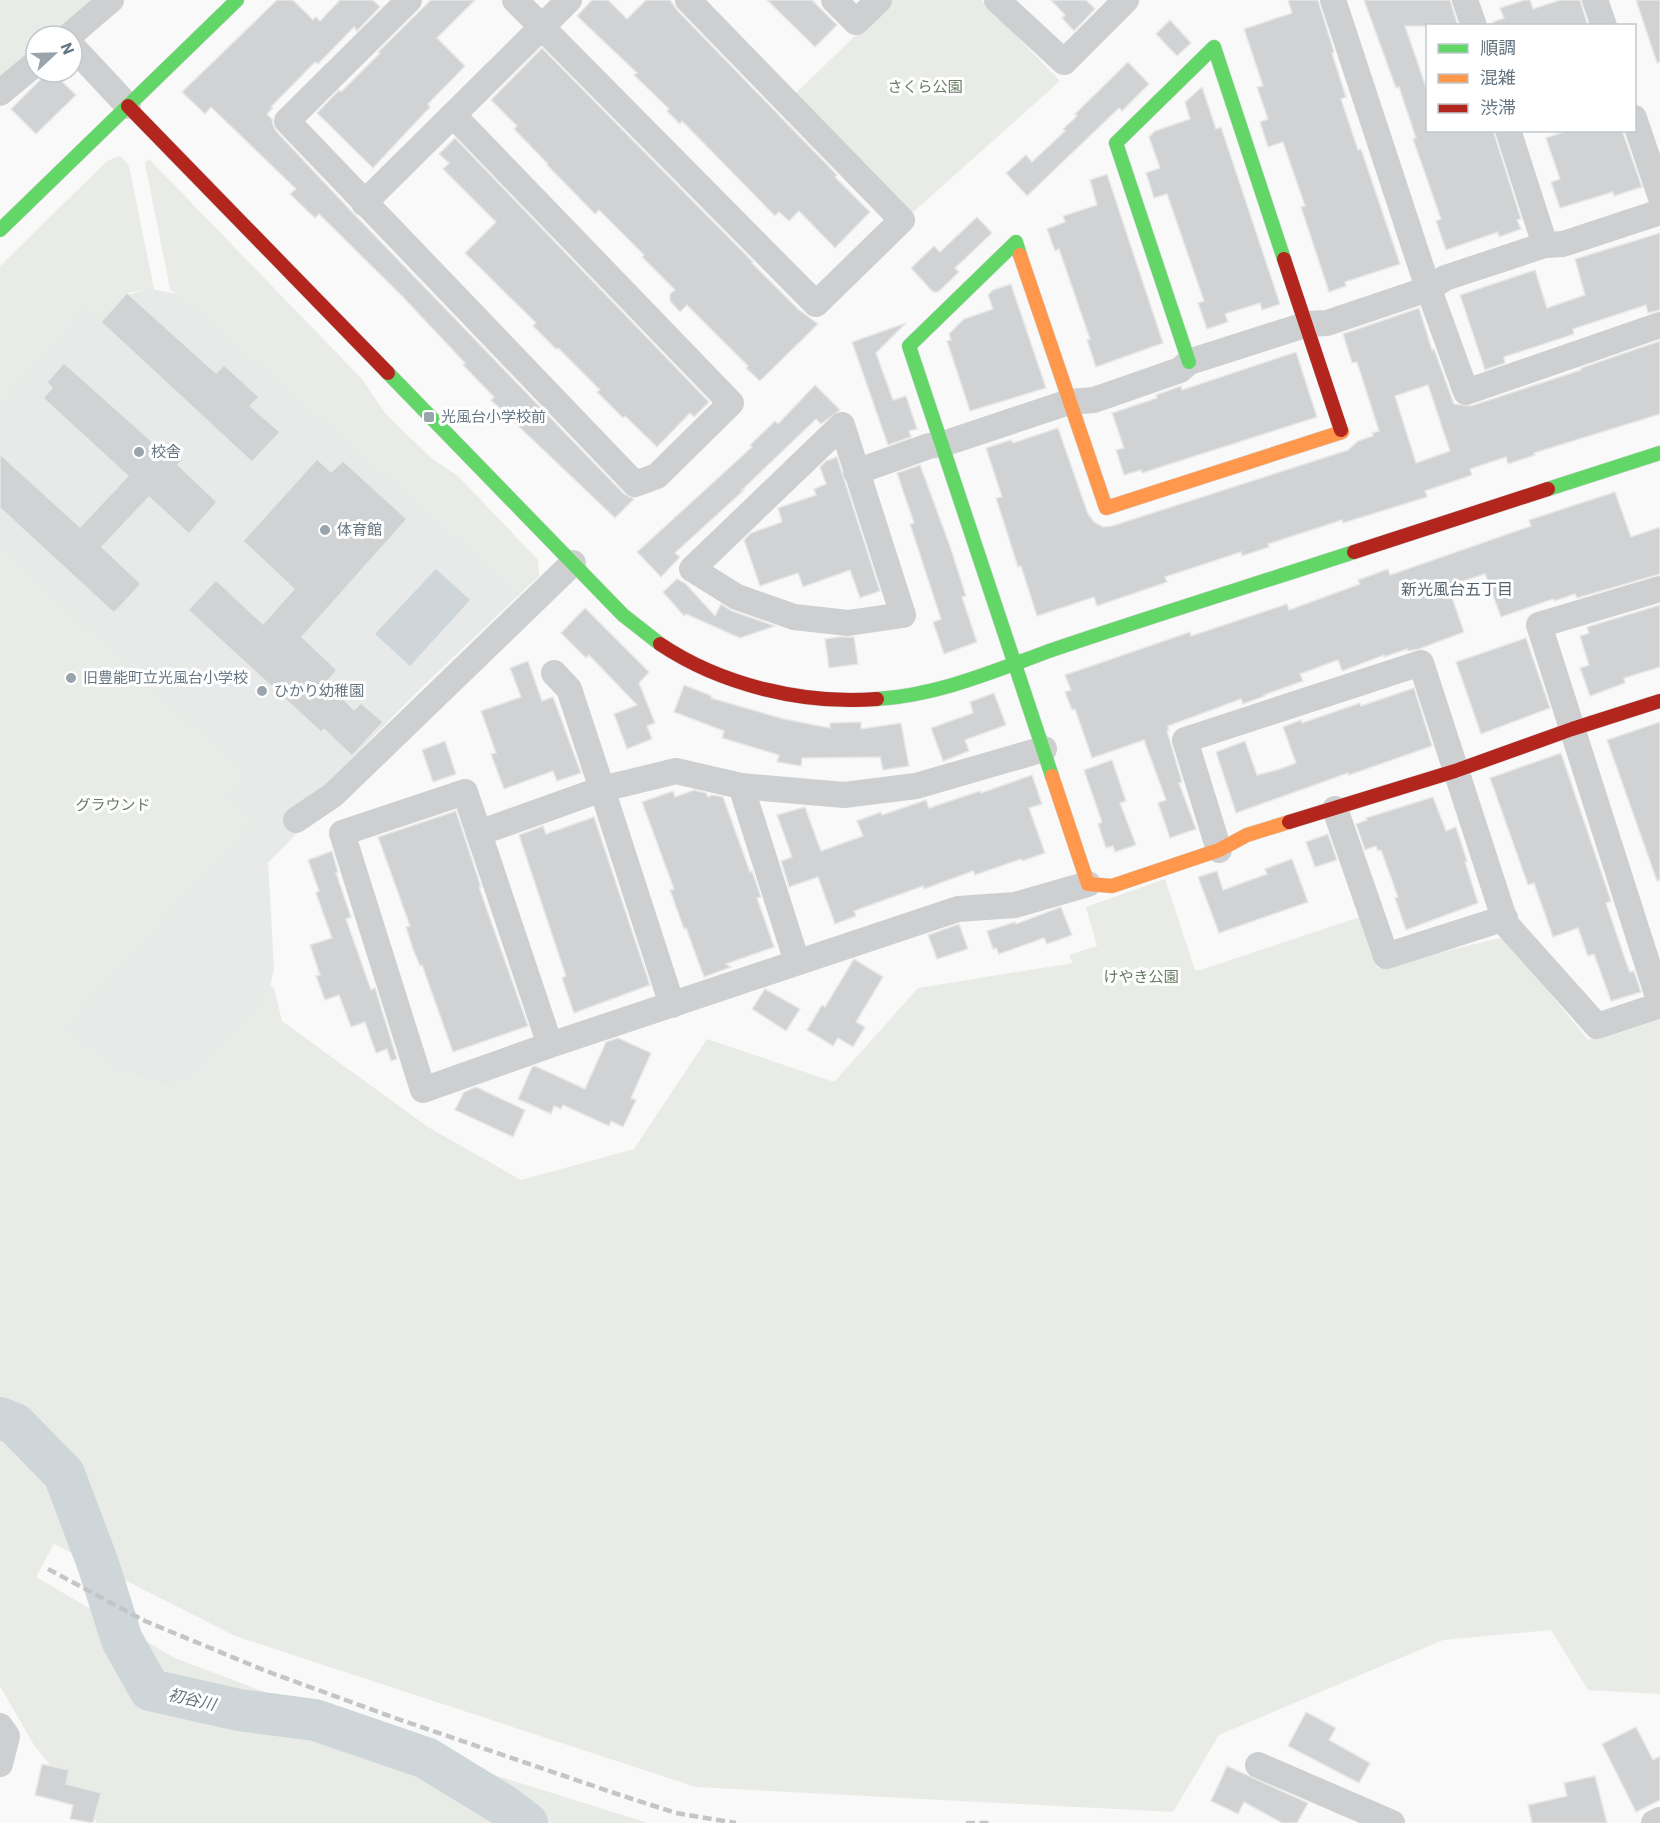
<svg xmlns="http://www.w3.org/2000/svg" width="1660" height="1823" viewBox="0 0 1660 1823" font-family="Barlow,'Noto Sans JP',sans-serif">
<style>
.built{fill:#e8e9e9}
.green{fill:#e8ebe6}
.water{fill:#ced6d9}
.lines{fill:none;stroke-linecap:round;stroke-linejoin:round}
.river{stroke:#ced6d9;stroke-width:42}
.building{fill:#d0d2d3;stroke:#e8e8e8;stroke-width:1.5;fill-rule:evenodd}
.fast-casing{stroke:#d5d6d7;stroke-width:15}
.slow-casing{stroke:#d5d6d7;stroke-width:15}
.jam-casing{stroke:#d5d6d7;stroke-width:15}
.street{stroke:#cecfd0;stroke-width:26}
.fast{stroke:#63d668;stroke-width:14}
.slow{stroke:#ff974d;stroke-width:14}
.jam{stroke:#b3261e;stroke-width:14}
.rail{stroke:#c3c5c6;stroke-width:4.5;stroke-dasharray:9 4.5;stroke-linecap:butt}
.poi-dot{fill:#99a4ac;stroke:#fff;stroke-width:2}
.labels{text-anchor:middle;stroke-width:6;stroke-linejoin:round;paint-order:stroke}
.park-label{font-size:15px;fill:#687a64;stroke:#fff}
.poi-label{font-size:15px;fill:#657683;stroke:#fff;text-anchor:start}
.neighbourhood-label{font-size:16px;fill:#57646e;stroke:#fff}
.water-label{font-size:16px;font-style:italic;fill:#60757c;stroke:#fff}
</style>
<rect width="100%" height="100%" fill="#f9f9f9"/>
<path class="built" d="M151 289 177 294 521 593 419 690 314 797 302 828 268 863 274 968 270 987 248 1018 193 1077 166 1086 121 1072 84 1045 66 1029 0 995V405L62 335 81 306Z"/>
<g class="green">
<path d="M0 0H97L55 36H36V52L0 83Z"/>
<path d="M892 0H982L1060 81 911 214 795 94Z"/>
<path d="M120 156 129 166 154 289 127 293 101 322 81 306 62 335 0 406V266L107 161Z"/>
<path d="M149 159 362 379 385 413 431 458 458 476 538 560 539 576 521 593 170 289 145 163Z"/>
<path d="M0 547 247 775 226 797 253 821 66 1028 84 1045 121 1072 165 1086 193 1077 249 1016 270 985 274 988 282 1021 428 1127 521 1180 634 1149 707 1039 834 1082 918 988 1073 963 1069 955 1097 946 1086 907 1165 879 1195 970H1201L1360 917 1377 968 1504 937 1588 1040 1660 1016V1694L1588 1690 1551 1630 1443 1640 1219 1735 1173 1812 696 1787 235 1636 54 1544 36 1577 175 1658 434 1756 648 1823H97L34 1745 0 1686Z"/>
</g>
<path class="water" d="M436 569 470 600 410 666 375 634Z"/>
<g class="lines">
<path class="river" d="M0 1418 15 1424 64 1474 98 1564 122 1640 150 1690 239 1710 315 1720 426 1758 503 1805 527 1823"/>
</g>
<g class="building">
<path d="M277 0H293L313 20 316 17 320 21 340 0H373L380 7 357 31 354 27 318 64 315 62 271 107 273 108 267 114 272 119 273 125 276 131 353 213 624 494 634 499 615 518 491 400 494 397 463 365 465 363 402 296 319 214 315 218 290 194 296 189 211 107 205 114 182 92Z"/>
<path d="M431 0H475L437 38 465 66 428 104 430 107 373 168 317 113 339 90 341 92 380 53 378 52Z"/>
<path d="M592 0H608L627 19 646 0H670L677 10 837 175 835 177 870 212 835 248 799 211 789 221 779 212 775 216 682 121 680 124 667 111 669 109 634 75 637 73 577 16Z"/>
<path d="M767 0H812L837 25 815 47Z"/>
<path d="M1051 0H1086L1095 9 1074 31 1062 18 1065 15Z"/>
<path d="M1288 0H1318L1334 52 1332 53 1346 97 1341 99 1358 150 1361 149 1400 264 1345 282 1346 286 1329 292 1301 207 1305 206 1283 142 1268 147 1260 122 1268 119 1257 87 1263 86 1244 29 1292 13Z"/>
<path d="M1364 0H1450L1458 26H1405L1428 93V130H1493L1521 219 1517 220 1521 229 1499 237 1498 232 1446 250 1436 221 1441 219 1413 139 1416 138 1399 87 1396 88Z"/>
<path d="M1524 0H1530L1533 9 1560 0H1580L1588 26H1494L1493 22 1504 18 1500 8Z"/>
<path d="M1636 0H1660V62L1657 63Z"/>
<path d="M1170 20 1191 43 1177 56 1156 34Z"/>
<path d="M542 48 753 262 752 263 798 309 818 324 760 381 746 368 748 366 687 305 680 312 670 301V294L675 290 642 257 644 255 599 210 595 214 547 165 548 164 514 129 517 126 491 100Z"/>
<path d="M1128 62 1149 84 1122 111 1119 108 1027 196 1006 173 1026 155 1032 162 1065 131 1063 129 1077 116 1075 114Z"/>
<path d="M48 72H52L76 95 36 134 11 109Z"/>
<path d="M1202 87 1216 129 1221 127 1280 304 1262 310 1260 303 1225 314 1228 322 1207 329 1198 303 1204 301 1167 194 1154 198 1146 173 1160 168 1149 137 1155 131 1190 119 1185 102Z"/>
<path d="M1569 130H1622L1642 187 1614 196 1613 192 1560 208 1551 182 1560 179 1546 138Z"/>
<path d="M455 138 709 402 694 417 690 413 657 447 625 416 623 418 597 392 600 390 558 348 556 349 533 326 536 323 465 253 496 222 443 169 449 163 439 154Z"/>
<path d="M1107 174 1163 343 1096 367 1087 340 1090 339 1059 249 1055 251 1047 229 1065 222 1063 216 1097 205 1090 180Z"/>
<path d="M977 217 992 233 955 268 959 272 938 292H933L911 268 934 246 940 252Z"/>
<path d="M1660 233V310L1648 313 1646 305 1573 329 1574 334 1504 357 1505 363 1485 370 1460 295 1535 270 1547 308 1585 295 1575 259Z"/>
<path d="M1011 284 1046 388 970 411 947 341 951 340 949 334 964 319 993 309 988 295 993 290Z"/>
<path d="M127 293 216 373 224 365 259 397 250 406 280 432 252 462 101 322Z"/>
<path d="M1419 308 1432 350 1434 349 1454 404 1471 406 1581 370V368L1660 341V414L1534 453 1535 455 1508 464 1506 457 1470 469 1472 475 1425 491 1427 497 1343 523 1342 520 1268 544 1269 547 1242 556 1241 552 1165 577 1167 582 1097 606 1094 597 1037 616 1021 566 1018 567 996 498 1002 497 986 448 1011 440 1013 443 1058 428 1088 514 1094 522 1103 527 1112 526 1348 450 1358 441 1373 436 1372 433 1379 431 1357 362 1352 363 1343 334ZM1428 385 1450 451 1416 463 1395 396Z"/>
<path d="M906 323 876 353 893 400 906 396 917 429 909 431 911 437 888 445 852 342Z"/>
<path d="M1296 352 1317 417 1142 473 1141 470 1124 475 1116 450 1124 448 1112 413 1157 398 1156 395 1181 386 1182 390Z"/>
<path d="M64 363 157 446 162 441 183 460 178 465 217 502 189 534 149 497 102 547 141 584 114 613 0 508V454L80 527 128 476 43 398 52 388 47 382Z"/>
<path d="M815 385 840 410 821 424 816 419 742 490H744L675 553 680 557 661 577 637 552 752 447 750 445 775 421 778 424Z"/>
<path d="M837 457 880 591 860 598 850 570 803 587 798 573 760 586 744 540 751 533 782 522 778 508 816 495 814 489 826 484 820 467 826 461Z"/>
<path d="M317 459 331 472 343 461 407 519 302 637 337 670 327 682 354 710 361 703 383 722 352 756 324 729 321 732 188 610 216 580 263 624 294 589 243 541Z"/>
<path d="M920 465 951 549 966 596 962 597 977 642 944 654 933 622 941 619 910 524 914 523 897 473Z"/>
<path d="M1615 492 1631 537 1660 527V574L1577 598 1575 594 1554 601 1553 599 1501 617 1485 574 1448 586 1464 632 1419 649 1408 651 1407 649 1384 657V655L1342 671 1338 660 1300 674 1303 681 1264 695 1265 696 1243 704 1241 699 1168 726 1169 730 1167 731 1182 782 1179 783 1196 829 1170 838 1158 803 1166 800 1144 740 1092 758 1075 709 1072 710 1065 692 1071 690 1065 675 1190 632 1191 636 1287 604 1289 610 1360 584 1358 580 1388 569 1390 575 1531 526 1529 520Z"/>
<path d="M677 579 685 583 715 616 721 604 732 611 775 626 740 638 686 614 684 616 663 592Z"/>
<path d="M1660 605V667L1624 678 1625 683 1590 696 1580 668 1589 665 1580 636 1589 633 1587 627Z"/>
<path d="M585 608 649 672 639 683 655 723 647 726 652 739 627 749 614 714 637 705 589 655 586 658 561 633Z"/>
<path d="M839 637H854L858 664 829 668 825 639Z"/>
<path d="M1526 638 1550 708 1481 734 1456 662Z"/>
<path d="M528 661 542 701 553 697 581 773 557 781 553 771 504 789 491 754 496 753 481 711 521 697 510 668Z"/>
<path d="M684 685 712 696 711 698 784 719 830 728V723L861 722V729L901 723 909 766 883 770 880 757 802 758 801 766 777 762 779 755 722 738 724 731 674 712Z"/>
<path d="M1414 688 1432 746 1349 775 1348 773 1236 813 1216 752 1245 741 1257 775 1277 770 1296 763 1283 727 1301 720 1302 723 1360 703 1361 706Z"/>
<path d="M994 693 1006 725 965 740 969 751 943 761 931 728 973 713 970 702Z"/>
<path d="M1660 722V880L1657 881 1607 740Z"/>
<path d="M445 741 456 774 433 782 422 750Z"/>
<path d="M1561 753 1611 901 1606 903 1626 962 1630 972 1634 971 1641 992 1611 1001 1594 954 1588 956 1578 928 1553 937 1534 883 1528 885 1490 778Z"/>
<path d="M1112 760 1126 801 1120 803 1136 845 1115 852 1113 846 1106 848 1098 824 1102 822 1084 770Z"/>
<path d="M1032 775 1042 804 1029 808 1045 853 1022 861 1021 859 975 875 973 871 924 889 923 886 854 911 856 916 835 924 818 877 789 887 781 861 792 857 777 815 805 807 821 851 863 836 857 821 881 812 882 815 926 800 929 808 980 791 981 793Z"/>
<path d="M694 790 706 793 708 797 712 795 723 797 750 872 752 871 761 897 757 898 774 947 726 964 731 967 704 977 686 928 684 929 670 890 674 889 642 802 673 791 675 797Z"/>
<path d="M1433 797 1446 831 1456 827 1467 861 1465 862 1478 903 1406 930 1395 898 1398 897 1381 850 1378 851 1376 846 1365 850 1356 824 1367 820 1366 818Z"/>
<path d="M456 811 481 887H479L528 1026 453 1052 422 965 420 966 413 949 406 927 410 926 378 837Z"/>
<path d="M594 817 650 985 574 1013 562 978 566 976 519 835 543 826 546 834Z"/>
<path d="M1328 834 1337 860 1315 867 1306 842Z"/>
<path d="M332 851 338 872 336 873 351 917 346 919 371 990 375 988 397 1059 391 1061 387 1049 376 1053 365 1022 351 1027 339 995 325 1000 316 976 320 975 310 945 332 938 316 893 319 891 308 860Z"/>
<path d="M1292 859 1308 902 1219 933 1198 877 1217 871 1223 890 1267 874 1265 869Z"/>
<path d="M1061 907 1072 935 1047 944 1044 938 999 954 996 948 993 949 987 931 1015 922 1016 924Z"/>
<path d="M959 924 968 949 937 959 928 935Z"/>
<path d="M854 959 883 977 856 1022 865 1027 853 1047 838 1038 833 1046 807 1030 822 1005 825 1007Z"/>
<path d="M765 989 800 1009 786 1031 752 1009Z"/>
<path d="M618 1038 651 1053 631 1098 636 1100 623 1127 611 1121 609 1126 563 1105 561 1109 554 1106 551 1114 518 1099 532 1067 535 1066 585 1089 606 1042Z"/>
<path d="M476 1087 525 1110 513 1137 455 1110 464 1092Z"/>
<path d="M1306 1712 1336 1728 1329 1740 1370 1763 1359 1783 1288 1746Z"/>
<path d="M1636 1727 1653 1760 1660 1756V1800L1636 1812 1602 1744Z"/>
<path d="M42 1764 69 1770 66 1784 101 1793 93 1823 70 1819 73 1805 35 1795Z"/>
<path d="M1227 1766 1308 1803 1297 1823H1282L1244 1802 1238 1814 1211 1801Z"/>
<path d="M1595 1776 1607 1823H1532L1528 1805 1567 1796 1564 1783Z"/>
</g>
<g class="lines">
<g class="fast-casing">
<g id="fast">
<path d="M0 230 237 0"/>
<path d="M1020 255 1016 242 909 346 1052 776"/>
<path d="M1189 362 1116 143 1214 47 1284 259"/>
<path d="M388 373 623 615 660 644"/>
<path d="M1548 489 1660 453"/>
<path d="M877 699C939 695 994 671 1052 650 1152 616 1253 585 1354 552"/>
</g>
</g>
<g class="slow-casing">
<g id="slow">
<path d="M1020 255 1106 508 1342 432 1341 430"/>
<path d="M1052 776 1088 884 1112 886 1219 850 1247 835 1289 822"/>
</g>
</g>
<g class="jam-casing">
<g id="jam">
<path d="M128 106 388 373"/>
<path d="M1284 259 1341 430"/>
<path d="M1354 552 1548 489"/>
<path d="M660 644C721 685 804 705 877 699"/>
<path d="M1289 822 1455 771 1572 729 1660 701"/>
</g>
</g>
<g class="street">
<path d="M409 0 287 121 635 484 657 476 731 403 453 115"/>
<path d="M515 0 816 304 902 220 688 0"/>
<path d="M834 0 856 22 879 0"/>
<path d="M997 0 1064 62 1126 0"/>
<path d="M1333 0 1424 276 1466 392 1660 325"/>
<path d="M1465 0 1474 26"/>
<path d="M1595 0 1604 26"/>
<path d="M69 36 111 0"/>
<path d="M72 46 128 106"/>
<path d="M0 93 36 63"/>
<path d="M1634 118 1660 195"/>
<path d="M1508 130 1545 245"/>
<path d="M364 203 569 0"/>
<path d="M842 425 903 615 848 623 794 617 737 597 692 569Z"/>
<path d="M856 472 929 446 943 444 1069 402 1094 400 1180 370 1189 362 1308 324 1327 323 1428 289 1445 278 1545 245 1563 244 1660 212"/>
<path d="M1660 589 1539 625 1660 1003"/>
<path d="M554 673 569 689 602 789 676 771 741 786 844 795 916 786 1044 749"/>
<path d="M741 786 797 962"/>
<path d="M1335 809 1386 956 1505 918"/>
<path d="M296 820 333 795 573 563"/>
<path d="M479 833 602 789 672 1005"/>
<path d="M1219 850 1185 740 1421 663 1506 924 1597 1026 1660 1005"/>
<path d="M550 1045 423 1090 342 833 465 792 550 1045 958 909 1015 905 1088 884"/>
<path d="M0 1726 7 1736 0 1764"/>
<path d="M1258 1765 1392 1823"/>
<path d="M1654 1823 1660 1820"/>
</g>
<use href="#fast" class="fast"/>
<use href="#slow" class="slow"/>
<use href="#jam" class="jam"/>
<g class="rail">
<path d="M48 1569 145 1621 266 1671 395 1718 617 1794 676 1813 736 1823"/>
<path d="M966 1823H989"/>
</g>
</g>
<g class="poi-dot">
<rect x="423" y="411" width="12" height="12" rx="3"/>
<circle cx="139" cy="452" r="6"/>
<circle cx="325" cy="530" r="6"/>
<circle cx="71" cy="678" r="6"/>
<circle cx="262" cy="691" r="6"/>
</g>
<g class="labels">
<g class="park-label">
<text x="925" y="92">さくら公園</text>
<text x="113" y="810">グラウンド</text>
<text x="1141" y="982">けやき公園</text>
</g>
<g class="poi-label">
<text x="441" y="422">光風台小学校前</text>
<text x="151" y="457">校舎</text>
<text x="337" y="535">体育館</text>
<text x="83" y="683">旧豊能町立光風台小学校</text>
<text x="274" y="696">ひかり幼稚園</text>
</g>
<g class="neighbourhood-label">
<text x="1457" y="595">新光風台五丁目</text>
</g>
<g class="water-label">
<text transform="translate(192 1699) rotate(13)" y="6">初谷川</text>
</g>
</g>
<rect x="1426" y="24" width="210" height="108" fill="#ffffff" stroke="#c1c8cd" stroke-width="1.5"/>
<rect x="1438" y="44" width="30" height="9" fill="#63d668" stroke="#c1c8cd" stroke-width="1.5"/>
<text x="1480" y="54" font-size="18" fill="#657683">順調</text>
<rect x="1438" y="74" width="30" height="9" fill="#ff974d" stroke="#c1c8cd" stroke-width="1.5"/>
<text x="1480" y="84" font-size="18" fill="#657683">混雑</text>
<rect x="1438" y="104" width="30" height="9" fill="#b3261e" stroke="#c1c8cd" stroke-width="1.5"/>
<text x="1480" y="114" font-size="18" fill="#657683">渋滞</text>
<g transform="translate(54 54) rotate(68)"><circle r="28" fill="#ffffff" stroke="#c1c8cd" stroke-width="1.5"/>
<path d="M0-4.5L10 22L0 15L-10 22Z" fill="#99a4ac"/>
<text y="-9" font-size="16" font-weight="bold" text-anchor="middle" fill="#657683">N</text>
</g>
</svg>
